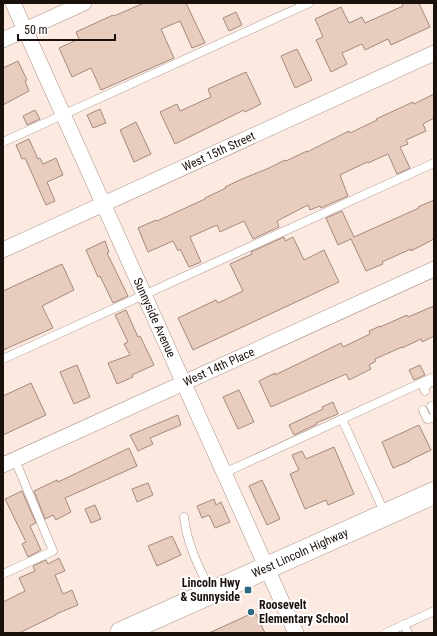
<svg xmlns="http://www.w3.org/2000/svg" width="437" height="636" viewBox="0 0 437 636" font-family="'Roboto Condensed',sans-serif">
<style>
.building{fill:#e8ccbd;stroke:#a48a7d}
.lines{fill:none;stroke-linecap:round;stroke-linejoin:round}
.lane-casing{stroke:#aa8f82;stroke-width:9}
.street-casing{stroke:#aa8f82;stroke-width:16}
.primary-casing{stroke:#aa8f82;stroke-width:23}
.lane{stroke:#fff;stroke-width:8}
.street{stroke:#fff;stroke-width:15}
.primary{stroke:#fff;stroke-width:22}
.poi-dot{fill:#2e6780;stroke:#fff;stroke-width:1.5}
.labels{text-anchor:middle;stroke-width:4;stroke-linejoin:round;paint-order:stroke}
.street-label{font-size:12px;fill:#1b110c;stroke:#fff}
.poi-label{font-size:12px;font-weight:bold;fill:#1b110c;stroke:#fff;text-anchor:end}
</style>
<rect width="100%" height="100%" fill="#fceae1"/>
<g class="building">
<path d="M144 3H186L205 43 192 48 180 21 161 29 174 58 101 90 91 68 72 77 59 48 79 39 76 32 113 15 114 16Z"/>
<path d="M402 3H419L430 27 391 45 388 39 365 50 362 44 342 53 347 64 331 72 316 40 323 37 315 19 341 7 349 23 362 17 365 23 403 6Z"/>
<path d="M236 12 242 25 229 31 223 18Z"/>
<path d="M297 49 312 80 295 88 281 56Z"/>
<path d="M18 61 27 80 25 81 29 91 3 105V68Z"/>
<path d="M246 72 261 104 245 112 244 110 175 144 160 112 177 104 180 111 211 97 208 89Z"/>
<path d="M434 94V118L423 124 426 131 406 140 408 144 400 147 410 168 397 174 388 154 368 163 367 162 340 175 348 196 321 208 320 206 310 210 308 205 277 221 279 227 253 239 244 221 220 232 217 225 190 237 201 262 189 267 180 249 178 251 173 241 148 252 138 228 156 220 157 221 205 199V198L226 188 225 187 242 179 269 168 285 160 286 161 307 151V152L349 131 350 133 377 120 376 119 413 102 414 104Z"/>
<path d="M100 109 106 123 93 128 87 115Z"/>
<path d="M35 110 40 119 27 125 23 116Z"/>
<path d="M136 122 151 154 134 162 120 130Z"/>
<path d="M29 139 38 159 40 158 43 164 56 158 63 175 47 182 55 201 46 205 25 158 22 159 16 145Z"/>
<path d="M434 200V239L411 251V249L382 262 383 264 366 271 351 239 338 245 326 218 342 211 354 237 419 208 418 207Z"/>
<path d="M284 237 285 241 293 237 304 260 324 250 339 282 193 350 178 318 216 300 218 303 243 291 230 264 252 254 251 252Z"/>
<path d="M105 241 109 252 107 253 128 296 113 303 100 276 98 277 86 250Z"/>
<path d="M62 264 74 290 42 306 53 328 3 350V291Z"/>
<path d="M434 306V336L422 342 421 339 402 348V347L375 359 376 361 369 365 371 369 349 380 346 374 271 407 259 381 275 373V375L341 343 343 347 370 334 369 331 380 326V327L407 315 408 317Z"/>
<path d="M126 310 138 337 140 336 154 365 132 375 133 377 117 384 108 363 130 355 124 344 128 342 115 315Z"/>
<path d="M77 365 90 397 74 404 60 372Z"/>
<path d="M420 365 425 375 414 380 409 370Z"/>
<path d="M31 383 46 415 3 435V396Z"/>
<path d="M239 390 254 422 238 429 223 397Z"/>
<path d="M333 402 338 414 316 423 317 424 294 435 289 425 323 409 322 407Z"/>
<path d="M178 415 181 425 150 438 153 444 138 451 130 435Z"/>
<path d="M419 425 431 450 410 460V461L393 468 382 442Z"/>
<path d="M334 447 354 494 328 505 326 500 305 509 290 474 299 470 292 455 302 451 306 459Z"/>
<path d="M129 448 137 466 65 498 71 512 56 520 53 515 45 519 34 491 57 480 58 482Z"/>
<path d="M262 480 280 519 267 525 249 486Z"/>
<path d="M148 483 153 495 137 502 132 489Z"/>
<path d="M22 491 36 523 30 526 41 550 28 557 22 544 26 542 5 499Z"/>
<path d="M214 499 216 505 221 502 230 522 215 528 209 515 202 518 197 506Z"/>
<path d="M95 505 101 519 91 523 85 509Z"/>
<path d="M172 536 181 555 157 566 148 546Z"/>
<path d="M59 558 65 571 55 575 63 594 72 590 78 605 56 614V615L19 633H3V602L25 591 19 578 35 571 33 566 46 560 48 564Z"/>
<path d="M255 612 265 633H209Z"/>
</g>
<g class="lines">
<g class="lane-casing">
<g id="lane">
<path d="M3 142 309 3"/>
<path d="M3 359 434 163"/>
<path d="M425 391 424 389 430 382H433"/>
<path d="M431 406 434 412"/>
<path d="M423 410 427 419 434 418"/>
<path d="M342 419 385 514"/>
<path d="M224 473 434 377"/>
<path d="M184 517C187 544 199 568 211 592"/>
<path d="M3 574 53 551 15 460"/>
<path d="M404 624 408 633"/>
<path d="M386 633 434 611"/>
</g>
</g>
<g class="street-casing">
<g id="street">
<path id="s1" d="M13 3 296 633"/>
<path d="M3 40 84 3"/>
<path id="s2" d="M3 250 434 53"/>
<path id="s3" d="M3 465 434 269"/>
</g>
</g>
<g class="primary-casing">
<g id="primary">
<path id="s4" d="M121 633 434 493"/>
</g>
</g>
<use href="#lane" class="lane"/>
<use href="#street" class="street"/>
<use href="#primary" class="primary"/>
</g>
<g class="poi-dot">
<rect x="244" y="586" width="8" height="8" rx="2"/>
<circle cx="251" cy="612" r="4"/>
</g>
<g class="labels">
<g class="street-label">
<text dy="4" stroke="none"><textPath href="#s2" startOffset="237">West 15th Street</textPath></text>
<text dy="4" stroke="none"><textPath href="#s1" startOffset="345">Sunnyside Avenue</textPath></text>
<text dy="4" stroke="none"><textPath href="#s3" startOffset="237">West 14th Place</textPath></text>
<text dy="4" stroke="none"><textPath href="#s4" startOffset="196">West Lincoln Highway</textPath></text>
</g>
<g class="poi-label">
<text x="240" y="587">Lincoln Hwy<tspan x="240" dy="14">&amp; Sunnyside</tspan></text>
<text x="259" y="609" text-anchor="start">Roosevelt<tspan x="259" dy="14">Elementary School</tspan></text>
</g>
</g>
<rect width="437" height="636" fill="none" stroke="#1b110c" stroke-width="8"/>
<path d="M18 34v6h97v-6" fill="none" stroke="#1b110c" stroke-width="2"/>
<text x="24" y="34" font-size="12" fill="#1b110c" stroke="#ffffff" stroke-width="3" paint-order="stroke">50 m</text>
</svg>
